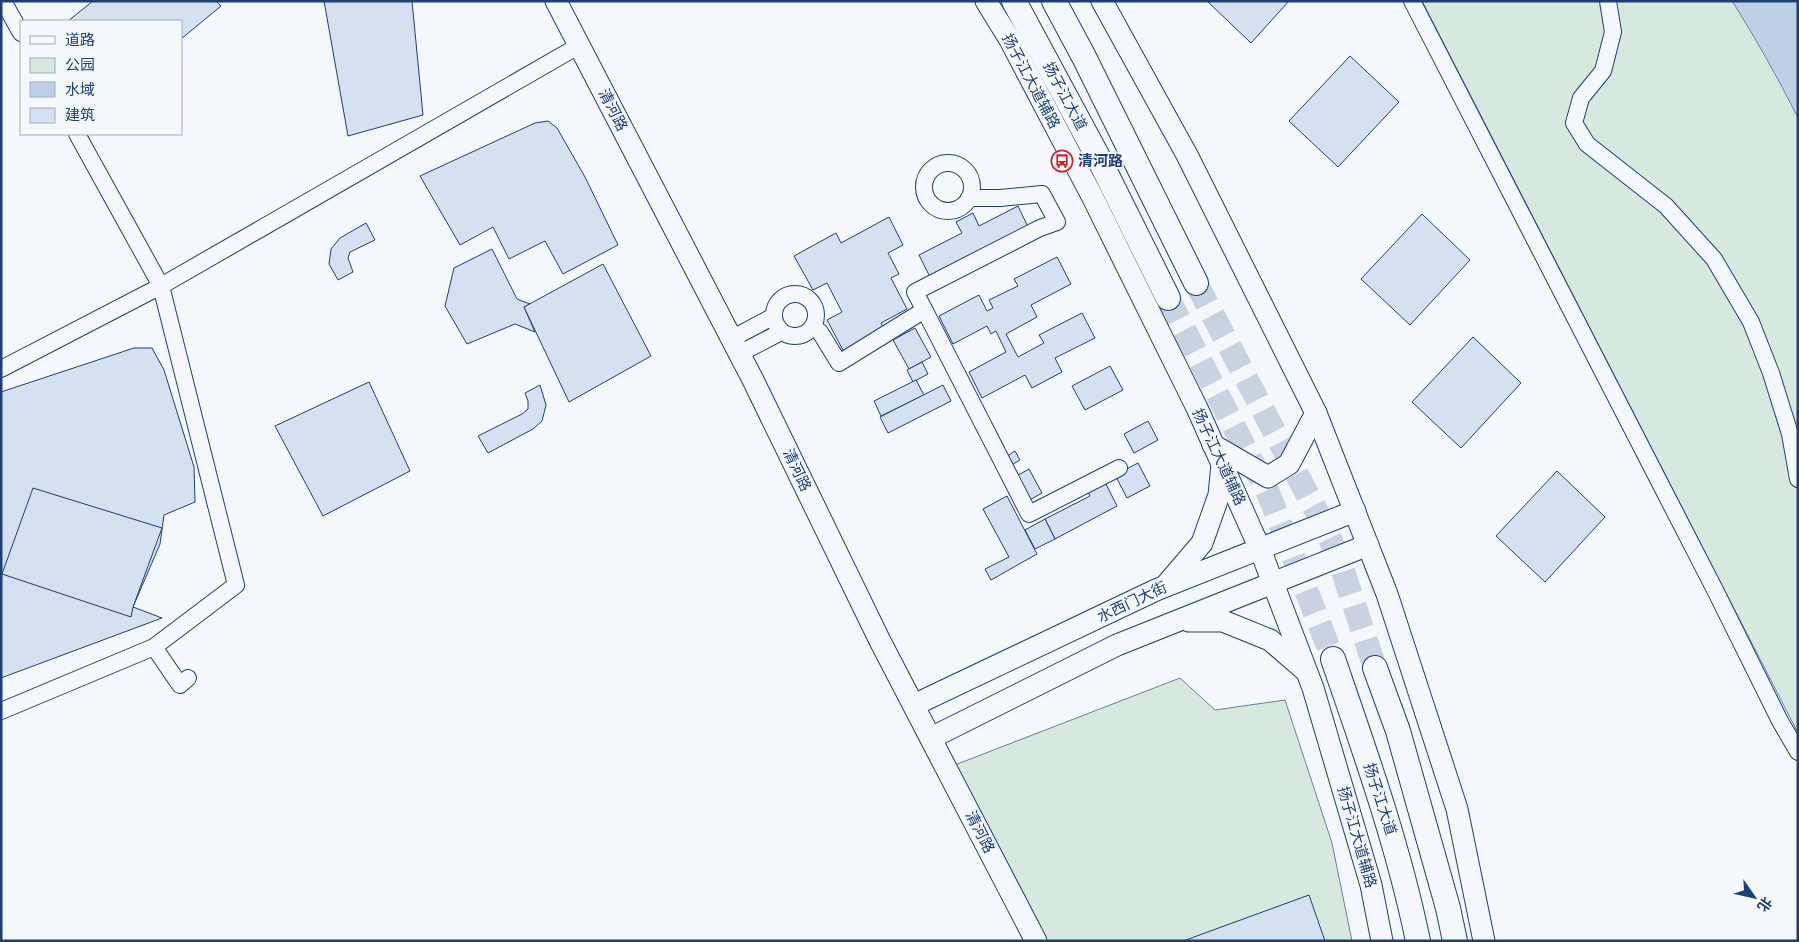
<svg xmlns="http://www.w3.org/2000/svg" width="1799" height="942" viewBox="0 0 1799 942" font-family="Signika,'Noto Sans SC',sans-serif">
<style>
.green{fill:#d7e8df;stroke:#687fa3}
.water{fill:#bed0e5;stroke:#687fa3}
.building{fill:#d5e0f0;stroke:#1d3f73}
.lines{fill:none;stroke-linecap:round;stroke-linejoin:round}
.highway-tunnel{stroke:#c9d2e0;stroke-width:24;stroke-dasharray:24 12;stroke-linecap:butt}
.minor-casing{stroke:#1d3f73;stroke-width:18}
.major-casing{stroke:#1d3f73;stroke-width:23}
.highway-casing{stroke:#1d3f73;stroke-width:26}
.minor{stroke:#f4f7fb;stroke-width:16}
.major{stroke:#f4f7fb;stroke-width:21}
.highway{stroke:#f4f7fb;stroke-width:24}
.labels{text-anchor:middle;stroke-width:4;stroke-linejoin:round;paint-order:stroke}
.street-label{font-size:15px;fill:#1d3f73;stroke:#f4f7fb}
.poi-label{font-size:15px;font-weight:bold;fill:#1d3f73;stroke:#f4f7fb;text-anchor:start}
</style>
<rect width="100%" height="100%" fill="#f4f7fb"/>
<g class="green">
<path d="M1422 1H1782L1798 32V733Z"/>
<path d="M1180 678 1215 710 1285 700 1332 843 1352 941H1036L947 768Z"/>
</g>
<path class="water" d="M1732 1H1798V118C1778 78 1756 39 1732 1Z"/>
<g class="building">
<path d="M93 1H216L221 6 181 39V21H68Z"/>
<path d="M324 1H412L423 115 348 136Z"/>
<path d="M1207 1H1289L1251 43Z"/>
<path d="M1350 56 1399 102 1338 167 1289 121Z"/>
<path d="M548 121 557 128 585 177 618 245 563 274 545 241 509 259 493 227 460 245 420 176 535 123Z"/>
<path d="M1018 206 1028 227 930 277 919 255 962 233 956 222 973 213 979 226Z"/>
<path d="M1422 214 1470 260 1410 325 1361 279Z"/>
<path d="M889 217 903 245 888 253 899 274 891 278 907 309 881 323 886 332 845 354 827 320 842 312 827 283 813 290 794 256 836 233 841 243Z"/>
<path d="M366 223 375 240 350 252 348 258 353 272 338 280 329 264 331 249 340 238Z"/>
<path d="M492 249 517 299 530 304 524 307 535 332 515 324 467 344 445 306 454 268Z"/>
<path d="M1057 257 1071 284 1031 305 1037 317 1006 334 1018 357 1044 343 1039 335 1082 313 1095 338 1055 358 1062 372 1032 388 1025 375 982 398 969 372 1006 352 996 331 991 334 987 326 953 344 939 316 979 295 987 311 993 308 989 300 1018 286 1014 279Z"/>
<path d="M603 264 651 356 569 402 524 307Z"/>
<path d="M915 328 931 357 909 369 893 340Z"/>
<path d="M1473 337 1521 383 1461 448 1412 402Z"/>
<path d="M134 348H152L164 370 194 467 195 502 164 515 160 544 133 607 162 618 1 678V392Z"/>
<path d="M922 362 928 374 913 382 907 370Z"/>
<path d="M1110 366 1123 390 1085 410 1072 386Z"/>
<path d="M916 380 924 395 881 416 874 401Z"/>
<path d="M369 382 410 471 323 516 275 426Z"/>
<path d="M540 385 546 405 542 421 533 429 488 453 478 436 522 414 528 409V401L525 393Z"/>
<path d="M943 385 951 401 888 433 880 417Z"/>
<path d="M1148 421 1158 440 1134 453 1124 434Z"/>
<path d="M1015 451 1020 460 1008 467 1003 459Z"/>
<path d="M1138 463 1150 486 1127 498 1115 475Z"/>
<path d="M1029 469 1042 493 1026 502 1013 478Z"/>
<path d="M1557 471 1605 517 1545 582 1496 536Z"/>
<path d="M1103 478 1117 506 1055 539 1045 519 1090 496 1085 487Z"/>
<path d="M33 488 162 528 133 607 131 617 2 574Z"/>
<path d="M1007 496 1037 554 991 580 985 569 1009 557 983 509Z"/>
<path d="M1045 519 1055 539 1035 549 1025 530Z"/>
<path d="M1309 895 1325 941H1183Z"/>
</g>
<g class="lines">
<g class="highway-tunnel">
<path d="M1196 283 1323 524 1338 556 1375 668"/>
<path d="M1168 298 1269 495 1333 659"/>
</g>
<g class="minor-casing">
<g id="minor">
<path d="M3 1 21 33"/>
<path d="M1412 1 1716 592 1780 721 1798 752"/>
<path d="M1608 1 1613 32 1603 71 1581 98 1574 123 1587 144 1666 206 1714 259 1751 322 1771 373 1790 434 1798 479"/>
<circle cx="948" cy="187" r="24"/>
<circle cx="795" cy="315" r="21"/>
<path d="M925 311 915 292 1040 228 1057 222 1042 194 1000 198H969"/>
<path d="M813 327 820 332 839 363 918 314 925 311 1029 514 1119 468"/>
<path d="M731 339 774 316"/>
<path d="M739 354 781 332"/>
<path d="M1 369 161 286 580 45"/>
<path d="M154 647 180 685 188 678"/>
<path d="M1 711 154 647 236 585 161 286 77 134"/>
</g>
</g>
<g class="major-casing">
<g id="major">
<path d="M556 1 753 380 880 641 1036 941"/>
<path d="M986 1 1010 40 1092 196 1197 408 1260 549 1313 688 1371 885 1382 941"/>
<path d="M1102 1 1187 155 1316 413 1387 594 1457 809 1484 941"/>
<path d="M1213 445 1268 477 1289 464 1316 413"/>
<path d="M1166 585 1202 543 1219 495 1222 464"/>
<path d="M1189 621H1223L1270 640 1306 671"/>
<path d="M914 705 1156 590 1355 511"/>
<path d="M931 738 1117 645 1368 545"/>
</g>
</g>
<g class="highway-casing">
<g id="highway">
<path d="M1014 1 1098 157 1168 298"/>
<path d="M1054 1 1084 57 1196 283"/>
<path d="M1333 659C1365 752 1398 844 1418 941"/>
<path d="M1375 668 1398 731 1448 908 1455 941"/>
</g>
</g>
<use href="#minor" class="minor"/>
<use href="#major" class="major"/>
<use href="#highway" class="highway"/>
</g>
<defs>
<g id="bus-ring" transform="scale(1.125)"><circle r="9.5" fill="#f4f7fb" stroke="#c62828" stroke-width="1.5"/><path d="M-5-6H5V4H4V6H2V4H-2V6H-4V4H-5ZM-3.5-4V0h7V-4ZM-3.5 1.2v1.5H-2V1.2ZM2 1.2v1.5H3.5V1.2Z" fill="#c62828"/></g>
</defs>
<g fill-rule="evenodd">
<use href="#bus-ring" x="1062" y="161"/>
</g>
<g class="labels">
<g class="street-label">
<text transform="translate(1031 81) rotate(62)" y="5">扬子江大道辅路</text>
<text transform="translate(1065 96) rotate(62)" y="5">扬子江大道</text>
<text transform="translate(613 110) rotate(63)" y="5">清河路</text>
<text transform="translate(1219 457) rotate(65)" y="5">扬子江大道辅路</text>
<text transform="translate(797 470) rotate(64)" y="5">清河路</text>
<text transform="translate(1132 602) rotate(-25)" y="5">水西门大街</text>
<text transform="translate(1380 799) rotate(72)" y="5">扬子江大道</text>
<text transform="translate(980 832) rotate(63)" y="5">清河路</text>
<text transform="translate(1357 837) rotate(74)" y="5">扬子江大道辅路</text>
</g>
<g class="poi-label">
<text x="1078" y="166">清河路</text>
</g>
</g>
<rect width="1799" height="942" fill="none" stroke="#1d3f73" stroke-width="5"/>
<rect x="20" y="20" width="162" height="115" fill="#f4f7fb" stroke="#9eadc5"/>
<rect x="30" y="36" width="25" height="8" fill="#f4f7fb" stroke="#9eadc5"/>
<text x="65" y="45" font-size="15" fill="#1d3f73">道路</text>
<rect x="30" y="58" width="25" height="15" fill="#d7e8df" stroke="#9eadc5"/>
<text x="65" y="70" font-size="15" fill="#1d3f73">公园</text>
<rect x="30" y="82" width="25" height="15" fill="#bed0e5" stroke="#9eadc5"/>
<text x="65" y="95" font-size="15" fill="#1d3f73">水域</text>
<rect x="30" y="108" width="25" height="15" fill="#d5e0f0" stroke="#9eadc5"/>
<text x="65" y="120" font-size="15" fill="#1d3f73">建筑</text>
<g transform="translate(1754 897) rotate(124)" stroke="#f4f7fb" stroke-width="4" paint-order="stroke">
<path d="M0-4L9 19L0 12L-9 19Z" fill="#1d3f73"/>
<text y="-8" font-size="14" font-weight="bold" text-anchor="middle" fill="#1d3f73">北</text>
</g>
</svg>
